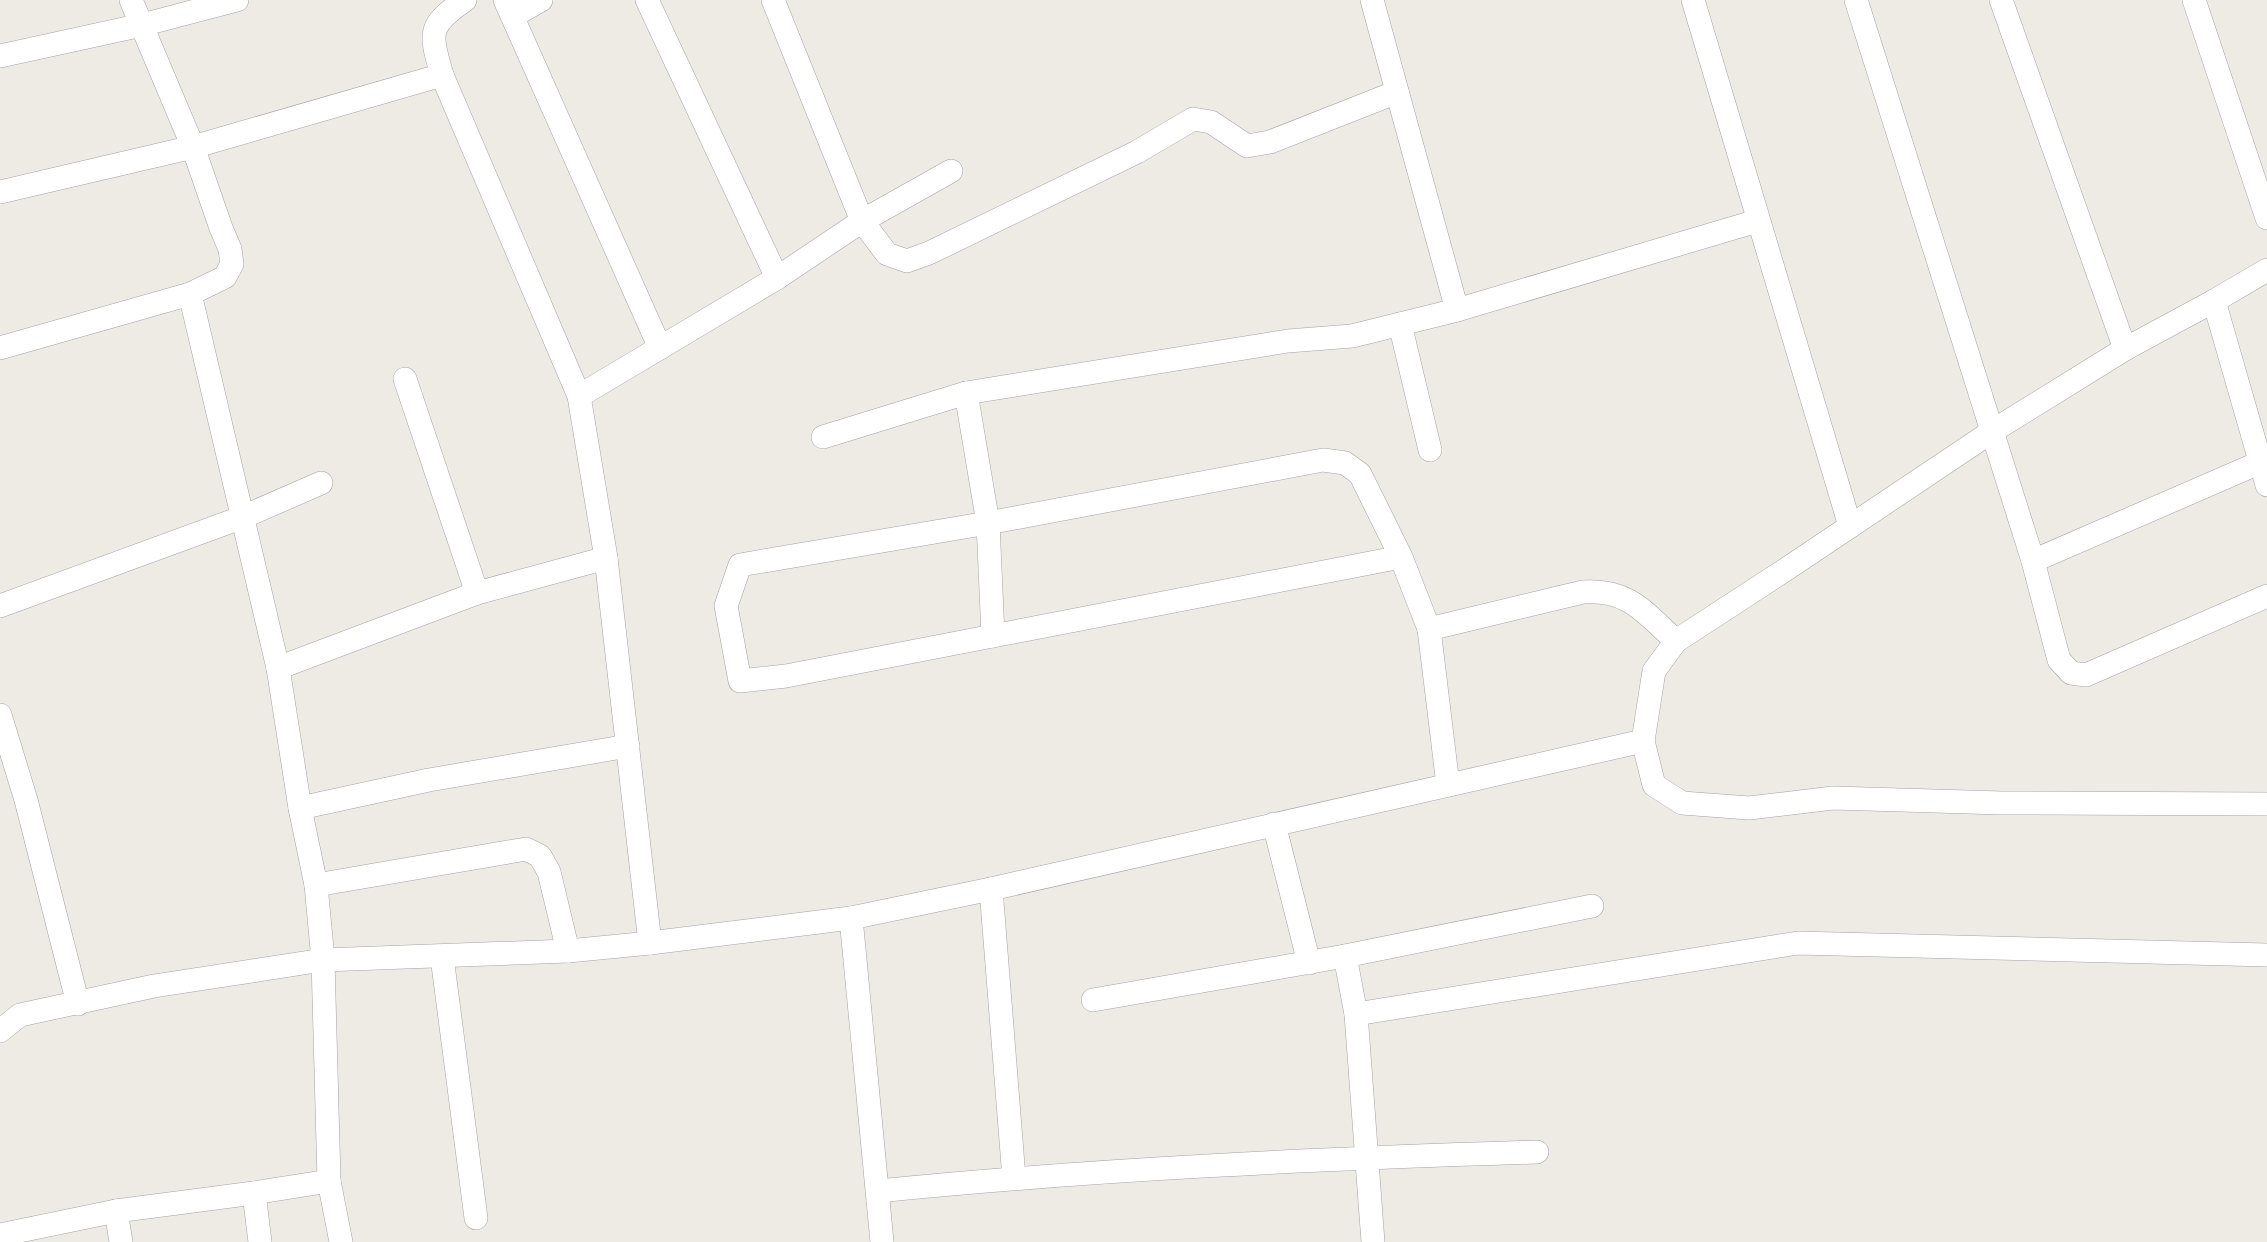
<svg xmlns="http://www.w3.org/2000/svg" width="2267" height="1242" viewBox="0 0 2267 1242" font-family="Cabin,sans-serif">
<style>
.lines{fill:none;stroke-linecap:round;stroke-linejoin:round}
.street-casing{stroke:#a4a4a4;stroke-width:24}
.street{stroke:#fff;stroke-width:23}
</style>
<rect width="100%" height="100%" fill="#eeeae4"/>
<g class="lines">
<g class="street-casing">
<g id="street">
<path d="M465 0C427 26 430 33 442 75L579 396 606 558 650 943"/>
<path d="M505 0 660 348"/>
<path d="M647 0 777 278"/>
<path d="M773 0 862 221 887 254 907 261 929 253 1137 152 1193 119 1211 122 1247 146 1270 142 1397 92"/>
<path d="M1372 0 1457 310"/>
<path d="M1693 0 1850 526"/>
<path d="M1856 0 2033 561 2059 660 2071 673 2086 675 2267 596"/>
<path d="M2001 0 2125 349"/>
<path d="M2194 0 2267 218"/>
<path d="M513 16 541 0"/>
<path d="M0 56 142 25 237 0"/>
<path d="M0 192 193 147 442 75"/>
<path d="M2267 270 2214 301 2125 349 1991 432 1788 568 1676 641 1654 671 1643 741 1654 785 1682 803 1749 808 1833 798 2002 803 2267 804"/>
<path d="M190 294 278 668 300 808 316 885 323 960 329 1181 341 1242"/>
<path d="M2214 301 2267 485"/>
<path d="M1400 324 1430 450"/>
<path d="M0 348 190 294 225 277 232 264 230 249 221 228 193 147 131 0"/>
<path d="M405 379 477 593"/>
<path d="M966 393 988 523 993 636"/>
<path d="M579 396 777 278 862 221 951 171"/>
<path d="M823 437 966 393 1288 341 1352 336 1457 310 1757 221"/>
<path d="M1401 557 1360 474 1345 463 1323 460 988 523 740 565 726 606 740 681 786 676 1401 557 1429 629 1583 592C1629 589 1644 612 1676 641"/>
<path d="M2033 561 2261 462"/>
<path d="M0 606 243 517 321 483"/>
<path d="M1429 629 1448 785"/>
<path d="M278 668 477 593 606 558"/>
<path d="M0 715 26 800 78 1004"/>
<path d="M300 808 429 780 628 746"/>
<path d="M1274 824 1309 963"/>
<path d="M316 885 526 849 540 856 549 872 568 951"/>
<path d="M991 889 1014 1178"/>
<path d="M851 918 882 1242"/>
<path d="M1345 956 1356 1014 1373 1242"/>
<path d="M442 957 476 1218"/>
<path d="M1093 1000 1345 956 1592 906"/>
<path d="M1356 1014 1798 943 2267 955"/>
<path d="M0 1031 20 1015 154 986 323 960 568 951 650 943 851 918 991 889 1643 741"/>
<path d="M878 1191C1097 1169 1317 1159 1537 1152"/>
<path d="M116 1211 121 1242"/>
<path d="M0 1235 116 1211 254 1193"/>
<path d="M260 1242 254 1193 329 1181"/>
</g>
</g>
<use href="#street" class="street"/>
</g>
</svg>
